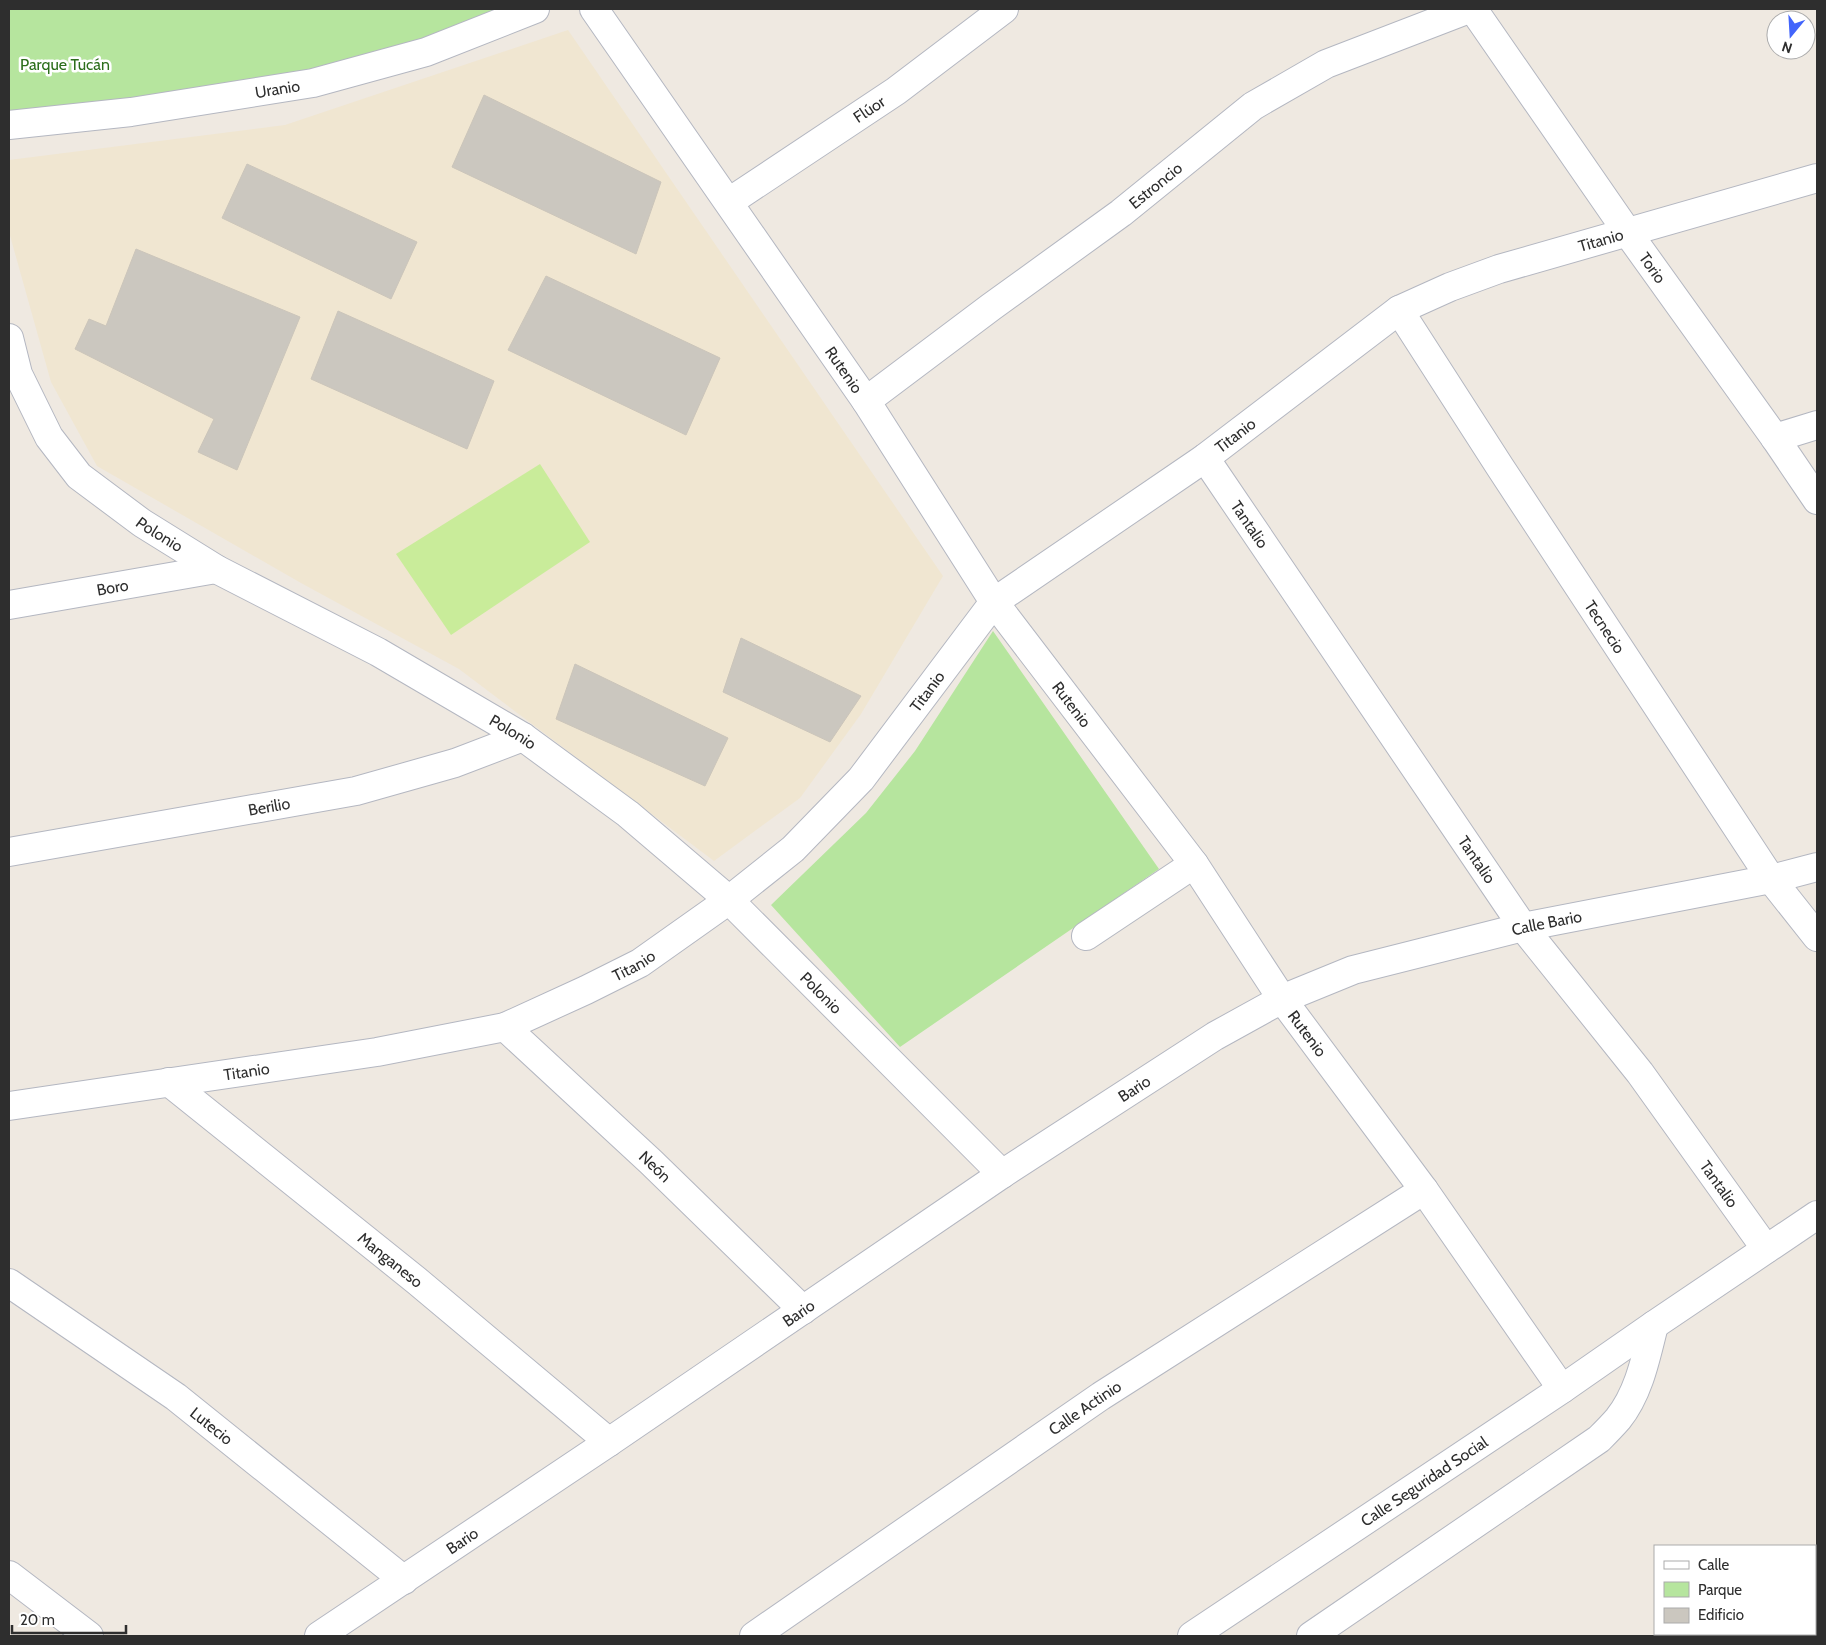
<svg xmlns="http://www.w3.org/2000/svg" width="1826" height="1645" viewBox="0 0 1826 1645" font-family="Cabin,sans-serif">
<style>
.education{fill:#f0e6d1}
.green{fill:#b6e59e}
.pitch{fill:#c9ec9a}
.building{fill:#cbc7bf;stroke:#cbc5ba}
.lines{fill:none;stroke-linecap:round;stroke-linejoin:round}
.minor-casing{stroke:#b4b7c1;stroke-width:30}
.tertiary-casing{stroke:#b4b7c1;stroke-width:30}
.minor{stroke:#fff;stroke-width:28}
.tertiary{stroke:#fff;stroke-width:28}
.labels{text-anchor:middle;stroke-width:5;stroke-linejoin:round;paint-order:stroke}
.park-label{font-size:16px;fill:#2c6e1b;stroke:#fff}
.street-label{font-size:16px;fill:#2e2e2e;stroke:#fff}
</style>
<rect width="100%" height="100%" fill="#efe9e1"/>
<path class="education" d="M568 30 943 576 861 714 800 798 714 861 459 669 301 583 97 466 51 382 9 232V160L285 125Z"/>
<g class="green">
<path d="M9 9H535L426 52 9 125Z"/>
<path d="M993 631 1159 869 900 1047 771 905 866 813 915 751Z"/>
</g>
<path class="pitch" d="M540 464 590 542 451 635 396 554Z"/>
<g class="building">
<path d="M484 95 661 182 636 254 452 167Z"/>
<path d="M247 164 417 242 391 299 222 218Z"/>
<path d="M136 249 300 317 237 470 198 452 214 419 75 349 89 319 106 326Z"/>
<path d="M546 276 720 358 686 435 508 350Z"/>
<path d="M338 311 494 381 467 449 311 379Z"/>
<path d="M741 638 861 696 830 742 723 692Z"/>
<path d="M575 664 728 738 705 786 556 719Z"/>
</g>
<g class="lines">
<g class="minor-casing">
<g id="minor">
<path id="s1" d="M594 9 866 401 994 602 1194 864 1282 999 1424 1190 1562 1389"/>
<path id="s2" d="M1473 9 1628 233 1775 438 1817 500"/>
<path id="s3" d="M729 202 896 91 1004 9"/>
<path id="s4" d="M1399 310 1500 467 1771 879 1817 937"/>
<path id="s5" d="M9 338 18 374 49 437 79 476 142 523 216 569 378 652 523 737 628 814 729 900 1002 1174"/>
<path id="s6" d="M866 401 991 307 1121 213 1253 106 1326 64 1469 9"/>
<path d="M1775 438 1817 425"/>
<path id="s7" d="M1205 458 1523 927 1640 1073 1766 1249"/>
<path id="s8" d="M9 605 216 569"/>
<path id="s9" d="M9 852 356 791 455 763 523 737"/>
<path d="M1086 936 1194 864"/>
<path id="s10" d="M505 1027 651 1162 803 1310"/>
<path id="s11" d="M169 1082 417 1281 609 1442"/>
<path id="s12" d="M9 1106 377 1052 505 1027 586 990 640 963 729 900 793 849 861 779 994 602 1205 458 1399 310 1450 287 1499 269 1817 178"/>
<path id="s13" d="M9 1283 176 1397 404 1580"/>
<path d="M9 1575 89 1636"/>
<path id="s14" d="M319 1636 609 1442 1002 1174 1215 1036 1282 999 1353 970 1523 927 1771 879 1817 867"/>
<path id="s15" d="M754 1636 1101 1396 1424 1190"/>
<path d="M1311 1636 1599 1439C1605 1433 1612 1426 1618 1419 1639 1393 1646 1357 1654 1325"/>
</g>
</g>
<g class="tertiary-casing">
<g id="tertiary">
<path id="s16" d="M9 125 131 112 313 83 426 52 535 9"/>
<path id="s17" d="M1192 1636 1562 1389 1654 1325 1817 1215"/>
</g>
</g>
<use href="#minor" class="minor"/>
<use href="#tertiary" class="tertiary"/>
</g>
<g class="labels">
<g class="park-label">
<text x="65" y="70">Parque Tucán</text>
</g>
<g class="street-label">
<text dy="6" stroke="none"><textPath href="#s16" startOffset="271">Uranio</textPath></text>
<text dy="6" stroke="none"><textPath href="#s3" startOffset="168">Flúor</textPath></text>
<text dy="6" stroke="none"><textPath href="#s6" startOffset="361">Estroncio</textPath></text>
<text dy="6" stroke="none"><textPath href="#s12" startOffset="1875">Titanio</textPath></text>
<text dy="6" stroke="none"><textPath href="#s2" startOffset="315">Torio</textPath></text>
<text dy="6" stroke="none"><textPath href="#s1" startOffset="439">Rutenio</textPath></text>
<text dy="6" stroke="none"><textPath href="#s12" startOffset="1455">Titanio</textPath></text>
<text dy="6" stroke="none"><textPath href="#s7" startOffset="80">Tantalio</textPath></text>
<text dy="6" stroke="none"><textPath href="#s5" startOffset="256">Polonio</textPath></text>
<text dy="6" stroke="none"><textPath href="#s8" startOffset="105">Boro</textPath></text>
<text dy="6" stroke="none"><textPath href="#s4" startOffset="378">Tecnecio</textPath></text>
<text dy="6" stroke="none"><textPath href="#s12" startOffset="1050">Titanio</textPath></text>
<text dy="6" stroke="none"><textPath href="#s1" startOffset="844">Rutenio</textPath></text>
<text dy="6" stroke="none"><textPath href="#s5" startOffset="661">Polonio</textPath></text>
<text dy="6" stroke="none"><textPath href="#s9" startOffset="264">Berilio</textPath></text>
<text dy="6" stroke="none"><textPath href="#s7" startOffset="485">Tantalio</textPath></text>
<text dy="6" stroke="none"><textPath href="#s14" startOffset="1431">Calle Bario</textPath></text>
<text dy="6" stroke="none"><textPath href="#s12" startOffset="645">Titanio</textPath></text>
<text dy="6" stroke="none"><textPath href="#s5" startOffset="1066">Polonio</textPath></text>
<text dy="6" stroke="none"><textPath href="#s1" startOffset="1249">Rutenio</textPath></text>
<text dy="6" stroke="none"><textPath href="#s12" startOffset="240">Titanio</textPath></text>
<text dy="6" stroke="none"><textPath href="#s14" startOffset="982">Bario</textPath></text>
<text dy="6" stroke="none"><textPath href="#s10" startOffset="205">Neón</textPath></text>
<text dy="6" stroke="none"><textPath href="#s7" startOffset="890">Tantalio</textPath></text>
<text dy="6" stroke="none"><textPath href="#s11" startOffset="284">Manganeso</textPath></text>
<text dy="6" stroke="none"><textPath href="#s14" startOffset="578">Bario</textPath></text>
<text dy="6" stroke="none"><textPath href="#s15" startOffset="402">Calle Actinio</textPath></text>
<text dy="6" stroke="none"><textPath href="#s13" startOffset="248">Lutecio</textPath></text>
<text dy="6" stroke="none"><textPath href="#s17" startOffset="279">Calle Seguridad Social</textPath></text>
<text dy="6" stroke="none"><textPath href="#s14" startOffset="172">Bario</textPath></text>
</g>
</g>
<rect width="1826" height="1645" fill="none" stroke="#2e2e2e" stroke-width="20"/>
<rect x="1654" y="1545" width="162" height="90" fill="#ffffff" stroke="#ababab"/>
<rect x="1664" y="1561" width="25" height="8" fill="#ffffff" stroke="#ababab"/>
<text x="1698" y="1570" font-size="15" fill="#2e2e2e">Calle</text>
<rect x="1664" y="1582" width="25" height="15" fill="#b6e59e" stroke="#ababab"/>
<text x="1698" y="1595" font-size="15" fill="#2e2e2e">Parque</text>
<rect x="1664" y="1608" width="25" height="15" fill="#cbc7bf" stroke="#ababab"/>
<text x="1698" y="1620" font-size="15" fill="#2e2e2e">Edificio</text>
<g transform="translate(1791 35) rotate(198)"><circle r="24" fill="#ffffff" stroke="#ababab"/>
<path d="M0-4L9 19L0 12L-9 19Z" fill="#4264fb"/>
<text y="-8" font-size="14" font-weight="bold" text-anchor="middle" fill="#2e2e2e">N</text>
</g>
<path d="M12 1625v8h114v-8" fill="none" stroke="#2e2e2e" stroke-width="2.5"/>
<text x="20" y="1625" font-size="15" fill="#2e2e2e" stroke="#ffffff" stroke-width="4" paint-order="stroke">20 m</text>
</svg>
